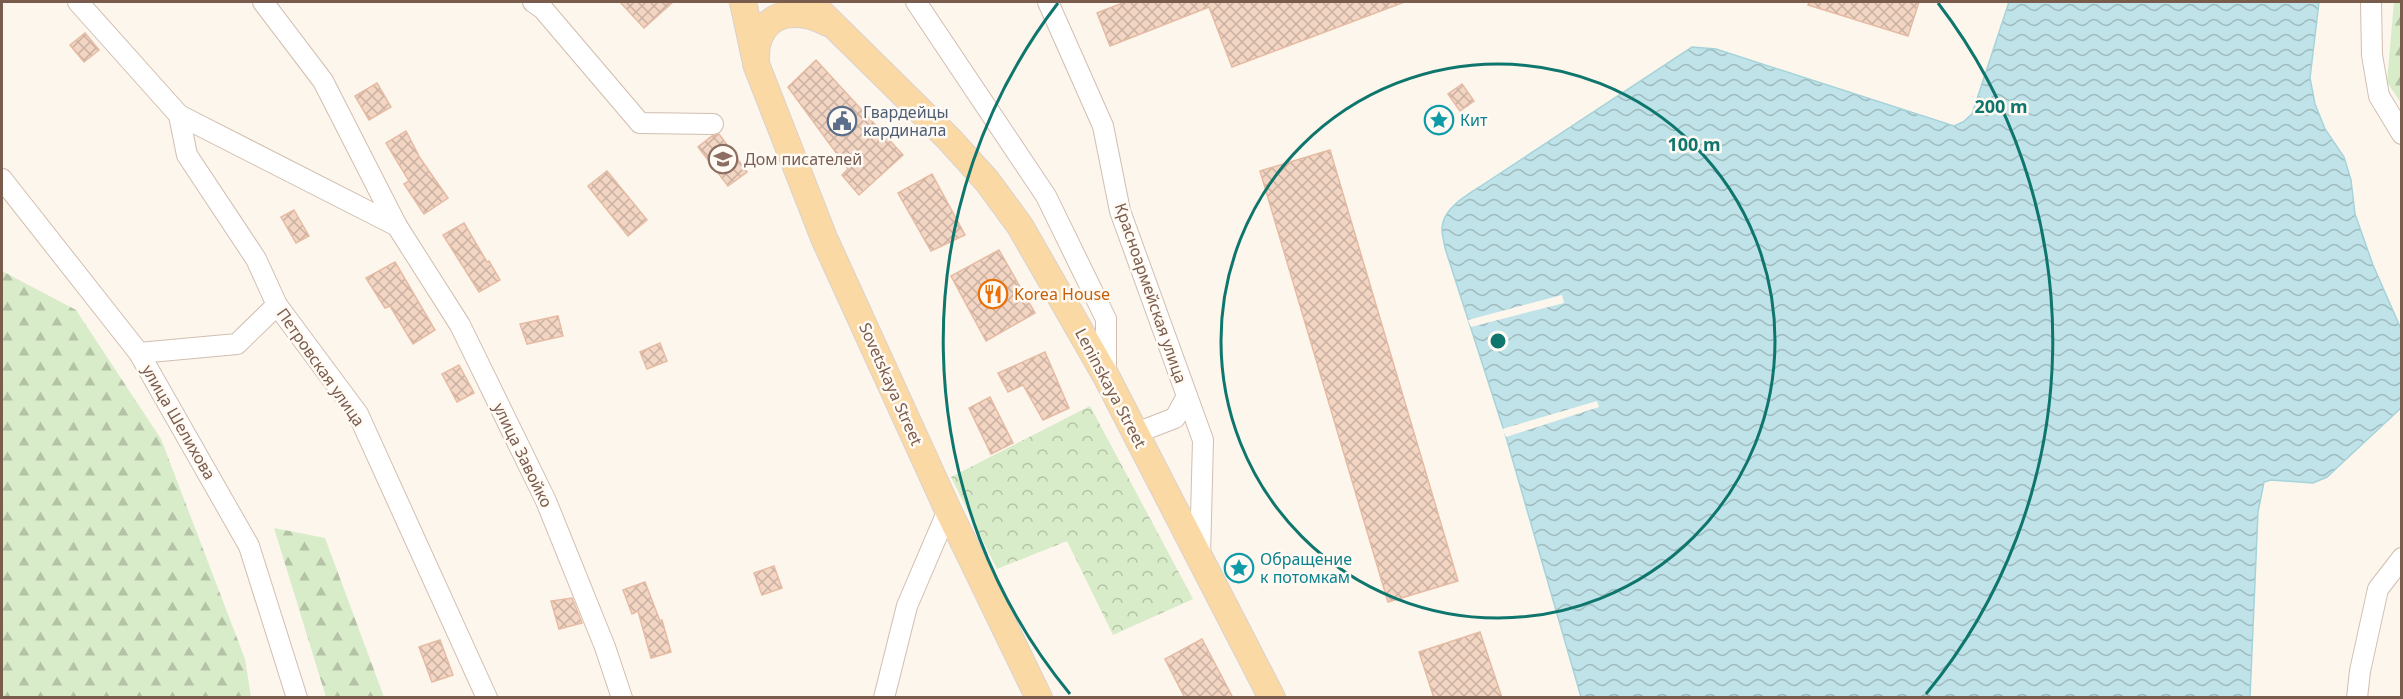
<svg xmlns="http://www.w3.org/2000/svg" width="2403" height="699" viewBox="0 0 2403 699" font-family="'Noto Sans',sans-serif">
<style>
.forest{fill:url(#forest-firs)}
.park{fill:url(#park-crowns)}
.water{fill:url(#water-waves);stroke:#a5d3da;stroke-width:1.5}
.pier{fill:#fdf6ec}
.building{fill:url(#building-cross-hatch);stroke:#e6bba3;stroke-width:1.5}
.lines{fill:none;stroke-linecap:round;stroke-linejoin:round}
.minor-casing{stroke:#d1beb0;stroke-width:22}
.major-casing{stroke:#dad1cd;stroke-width:28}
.minor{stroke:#fff;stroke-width:20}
.major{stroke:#fbd9a5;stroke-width:26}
.ring{fill:none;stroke:#0f766e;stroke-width:3}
.labels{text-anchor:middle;stroke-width:5;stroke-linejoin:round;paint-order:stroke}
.service-label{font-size:16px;fill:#4e5e75;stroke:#fffaf3;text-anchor:start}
.culture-label{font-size:16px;fill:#0d838f;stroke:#fffaf3;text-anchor:start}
.education-label{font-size:16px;fill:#785e54;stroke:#fffaf3;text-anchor:start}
.street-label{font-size:16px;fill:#7a5c4d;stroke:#fffaf3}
.food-label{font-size:16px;fill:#c56008;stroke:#fffaf3;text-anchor:start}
.centre{fill:#0f766e;stroke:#fffaf3;stroke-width:3}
.ring-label{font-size:18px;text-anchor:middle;font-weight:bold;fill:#0f766e;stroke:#fffaf3;stroke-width:5;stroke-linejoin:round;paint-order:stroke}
</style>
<defs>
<pattern id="forest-firs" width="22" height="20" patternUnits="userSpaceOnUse" patternTransform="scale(1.5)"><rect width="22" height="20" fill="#d8ecc9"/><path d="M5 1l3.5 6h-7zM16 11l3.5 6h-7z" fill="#b4c2a5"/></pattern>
<pattern id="park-crowns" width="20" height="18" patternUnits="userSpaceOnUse" patternTransform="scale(1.5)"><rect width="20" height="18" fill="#d8ecc9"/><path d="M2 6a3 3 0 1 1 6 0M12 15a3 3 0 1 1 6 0" fill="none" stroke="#b4c2a5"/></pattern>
<pattern id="water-waves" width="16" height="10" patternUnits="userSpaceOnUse" patternTransform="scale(1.5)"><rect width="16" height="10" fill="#bfe3e8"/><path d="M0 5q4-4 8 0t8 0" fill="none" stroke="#a0bbbe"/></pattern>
<pattern id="building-cross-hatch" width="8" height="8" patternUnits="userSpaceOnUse" patternTransform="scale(1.5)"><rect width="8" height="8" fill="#f3d5c3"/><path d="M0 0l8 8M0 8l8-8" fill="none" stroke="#cab0a1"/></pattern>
</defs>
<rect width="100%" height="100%" fill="#fdf6ec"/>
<g class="forest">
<path d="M2394 2H2401V103L2387 82Z"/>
<path d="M2 271 76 310 161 439 245 659 251 697H2Z"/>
<path d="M274 528 325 538 384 697H326Z"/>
</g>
<path class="park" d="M1090 406 1193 599 1113 635 1067 541 997 569 951 477Z"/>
<path class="water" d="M2009 2H2319L2310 78 2315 104 2325 129 2344 157 2351 180 2355 214 2373 265 2401 329V408L2327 477 2313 483 2271 480 2264 482 2258 512 2250 697H1581L1506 437 1445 248C1444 242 1442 235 1442 229 1442 207 1471 193 1487 182L1692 47 1716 49 1954 126 1963 122 1972 114Z"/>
<g class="pier">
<path d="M1562 295 1564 303 1471 327 1468 320Z"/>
<path d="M1597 401 1599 407 1506 437 1502 429Z"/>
</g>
<g class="building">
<path d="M620 2H673L644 28Z"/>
<path d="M1125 2H1401L1402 3 1232 67 1209 7 1110 46 1097 13Z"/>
<path d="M1809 2H1919L1908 36 1808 5Z"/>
<path d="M85 33 99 50 84 62 70 45Z"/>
<path d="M816 60 903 155 859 195 842 175 848 169 788 87Z"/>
<path d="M377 83 391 107 369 120 355 96Z"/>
<path d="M1462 84 1474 101 1460 111 1448 94Z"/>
<path d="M406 131 420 158 448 198 424 214 404 184 409 181 386 143Z"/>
<path d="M719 134 747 172 728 186 698 147 712 136Z"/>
<path d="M1330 150 1458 581 1388 602 1260 171Z"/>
<path d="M607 171 647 220 628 236 588 186Z"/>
<path d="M932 174 965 235 931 251 898 193Z"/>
<path d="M294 210 309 236 296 243 281 217Z"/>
<path d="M464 223 487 262 489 261 500 280 479 292 443 235Z"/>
<path d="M999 250 1035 313 986 341 951 276Z"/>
<path d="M395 262 435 330 413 344 390 306 385 308 366 278Z"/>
<path d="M558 316 563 336 527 344 520 324Z"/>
<path d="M660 343 667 361 647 369 640 352Z"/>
<path d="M1045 352 1069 408 1043 420 1023 385 1008 392 998 373Z"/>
<path d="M459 365 474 393 457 402 442 374Z"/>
<path d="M990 397 1013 443 991 454 969 408Z"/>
<path d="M774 566 782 588 762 595 754 573Z"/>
<path d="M645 582 660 621 662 620 671 652 651 658 638 611 632 614 623 590Z"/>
<path d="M572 598 582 623 559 629 551 601Z"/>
<path d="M1480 632 1502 698H1434L1419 652Z"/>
<path d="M1202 639 1233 698H1185L1165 659Z"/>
<path d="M440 640 453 675 432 682 419 647Z"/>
</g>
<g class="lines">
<g class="minor-casing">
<g id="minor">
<path d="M78 2 179 115 187 155 256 259 277 305 358 414 487 698"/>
<path d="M263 2 323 81 397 226"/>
<path d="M533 2 543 9 640 123 713 124"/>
<path d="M916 2 1046 196 1106 319V376"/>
<path d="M1048 2 1103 126 1120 211 1203 440 1200 556"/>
<path d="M2371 2 2372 55 2379 96 2402 134"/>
<path d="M179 115 397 226 460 325 546 501 605 647 622 698"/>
<path d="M2 179 139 353 249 546 297 698"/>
<path d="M139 353 237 344 277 305"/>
<path d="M1136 433 1175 418 1187 396"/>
<path d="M884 698 907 606 948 510"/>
<path d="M2357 698 2360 671 2378 589 2402 558"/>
</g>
</g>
<g class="major-casing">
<g id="major">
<path d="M743 2 755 58"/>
<path d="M810 2 949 139 987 181 1020 226 1106 376 1272 698"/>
<path d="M828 23C801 9 766 8 757 45 756 51 756 58 756 64L824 238 948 510 1039 698"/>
</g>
</g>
<use href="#minor" class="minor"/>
<use href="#major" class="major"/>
</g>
<g class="ring">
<circle cx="1498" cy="341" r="277"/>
<path d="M1070 694A555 555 0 0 1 1058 3M1938 3A555 555 0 0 1 1926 694"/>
</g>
<defs>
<g id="sight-ring" transform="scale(1.5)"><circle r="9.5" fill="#fffaf3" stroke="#0f9aa8" stroke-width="1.5"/><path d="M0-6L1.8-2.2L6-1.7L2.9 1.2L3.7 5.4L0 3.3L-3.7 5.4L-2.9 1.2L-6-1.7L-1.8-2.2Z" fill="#0f9aa8"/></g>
<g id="civic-ring" transform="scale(1.5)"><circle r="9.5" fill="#fffaf3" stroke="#5c6f8a" stroke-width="1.5"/><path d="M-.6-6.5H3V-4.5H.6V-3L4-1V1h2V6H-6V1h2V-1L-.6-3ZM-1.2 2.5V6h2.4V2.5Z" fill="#5c6f8a"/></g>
<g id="school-ring" transform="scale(1.5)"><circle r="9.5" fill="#fffaf3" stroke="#8d6e63" stroke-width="1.5"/><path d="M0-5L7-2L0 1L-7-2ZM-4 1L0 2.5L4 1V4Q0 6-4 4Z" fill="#8d6e63"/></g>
<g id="restaurant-ring" transform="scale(1.5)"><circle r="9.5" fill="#fffaf3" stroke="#e8710a" stroke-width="1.5"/><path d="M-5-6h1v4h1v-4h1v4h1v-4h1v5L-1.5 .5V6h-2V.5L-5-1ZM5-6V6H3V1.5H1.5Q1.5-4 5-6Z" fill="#e8710a"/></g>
</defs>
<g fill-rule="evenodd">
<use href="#sight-ring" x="1439" y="120"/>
<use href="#civic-ring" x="842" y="121"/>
<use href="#school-ring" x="723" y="159"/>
<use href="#restaurant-ring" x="993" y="294"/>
<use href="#sight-ring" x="1239" y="568"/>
</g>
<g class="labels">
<g class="service-label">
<text x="863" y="118">Гвардейцы<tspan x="863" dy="18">кардинала</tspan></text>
</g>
<g class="culture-label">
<text x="1460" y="126">Кит</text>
<text x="1260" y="565">Обращение<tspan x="1260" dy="18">к потомкам</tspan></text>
</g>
<g class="education-label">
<text x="744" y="165">Дом писателей</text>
</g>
<g class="street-label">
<text transform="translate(1151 293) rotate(71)" y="6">Красноармейская улица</text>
<text transform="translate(321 367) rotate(55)" y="6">Петровская улица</text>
<text transform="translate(891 384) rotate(66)" y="6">Sovetskaya Street</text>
<text transform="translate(1111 388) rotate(62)" y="6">Leninskaya Street</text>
<text transform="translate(179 422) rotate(60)" y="6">улица Шелихова</text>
<text transform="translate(523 455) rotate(64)" y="6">улица Завойко</text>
</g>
<g class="food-label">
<text x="1014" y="300">Korea House</text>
</g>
</g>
<circle cx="1498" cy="341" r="9" class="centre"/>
<g class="ring-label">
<text x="2001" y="113">200 m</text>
<text x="1694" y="151">100 m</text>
</g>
<rect width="2403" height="699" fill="none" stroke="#7a5c4d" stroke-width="6"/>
</svg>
